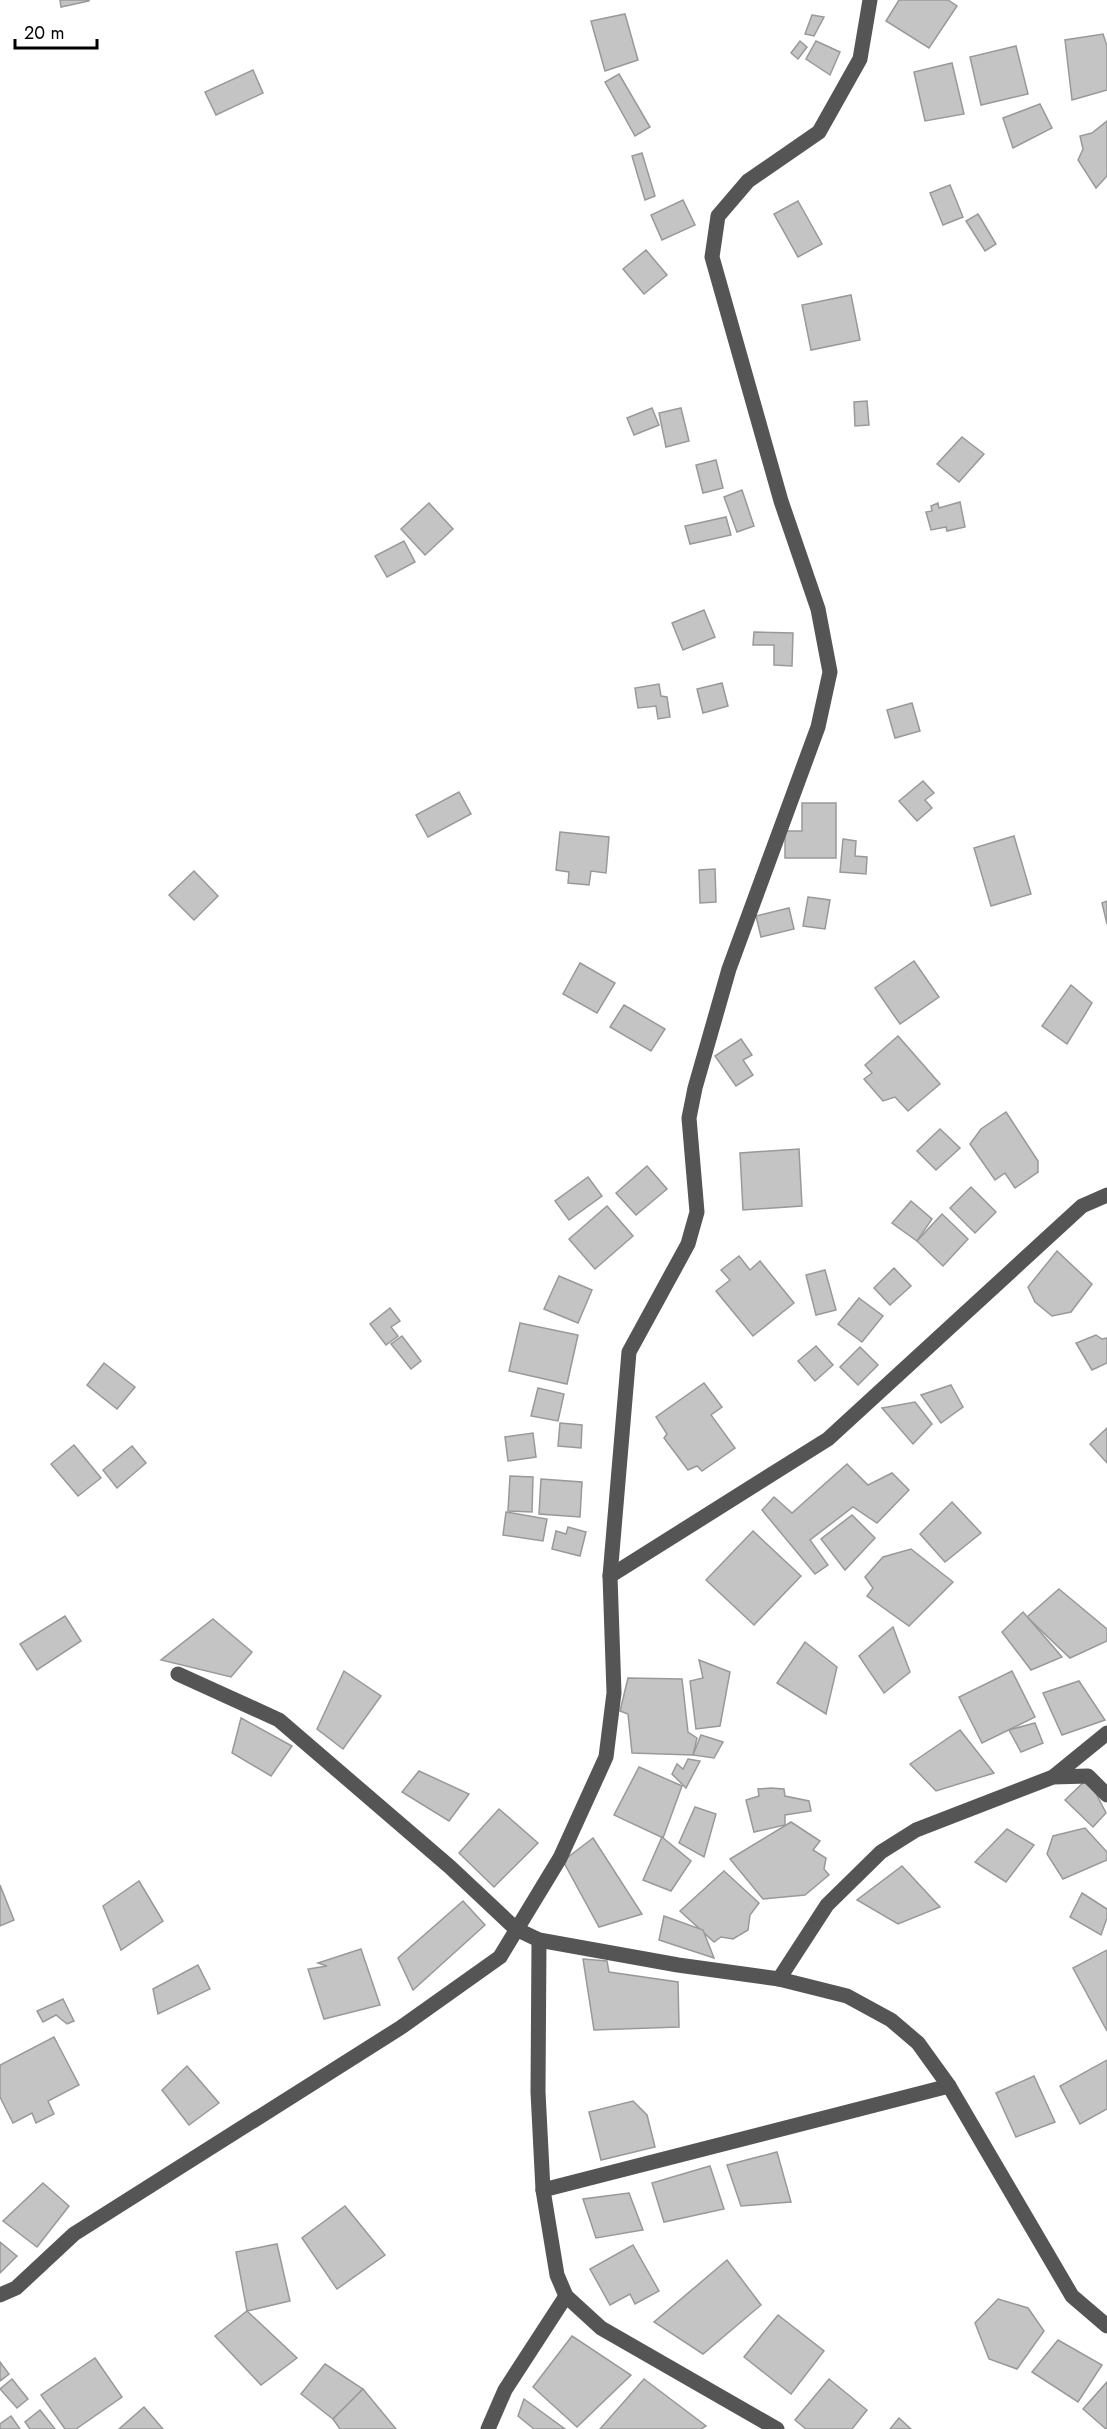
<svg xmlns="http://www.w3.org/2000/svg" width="1107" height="2429" viewBox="0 0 1107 2429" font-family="Jost,sans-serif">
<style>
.building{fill:#c4c4c4;stroke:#999;stroke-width:1.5}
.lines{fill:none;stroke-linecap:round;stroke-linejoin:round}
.minor{stroke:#555;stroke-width:15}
</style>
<rect width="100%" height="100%" fill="#fff"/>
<g class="building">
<path d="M60 0H89V1L61 7Z"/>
<path d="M899 0H948L957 6 929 48 886 21Z"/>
<path d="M625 14 638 60 605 71 591 21Z"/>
<path d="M812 15 824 17 814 36 805 34Z"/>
<path d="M1103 34 1107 46V90L1072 100 1065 40Z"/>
<path d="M800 41 807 47 798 59 791 53Z"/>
<path d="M816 41 840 52 830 75 806 59Z"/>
<path d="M1016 46 1028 94 981 105 970 57Z"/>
<path d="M952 63 964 114 925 121 914 72Z"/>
<path d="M253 70 263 93 216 115 205 92Z"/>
<path d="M619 74 650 127 635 136 605 82Z"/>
<path d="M1040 104 1052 128 1013 148 1003 118Z"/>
<path d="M1107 121V176L1096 188 1078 160 1083 149 1080 136 1092 133Z"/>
<path d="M642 153 655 196 645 200 632 156Z"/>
<path d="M950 185 963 217 943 225 930 193Z"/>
<path d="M683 200 695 225 662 240 651 215Z"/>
<path d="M798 201 822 244 798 257 774 214Z"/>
<path d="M978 214 996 244 985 251 966 221Z"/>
<path d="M646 250 667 275 644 294 623 269Z"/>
<path d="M851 295 860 340 811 350 802 305Z"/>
<path d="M867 401 869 425 855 426 854 402Z"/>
<path d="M652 408 659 425 634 435 627 418Z"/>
<path d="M681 408 689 441 666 447 659 413Z"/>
<path d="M962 437 984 454 959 482 937 464Z"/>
<path d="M716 460 723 488 703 493 696 465Z"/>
<path d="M742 490 754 526 737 532 724 497Z"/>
<path d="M960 502 965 527 947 531 946 527 931 530 926 512 932 511 931 506 938 503 939 508Z"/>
<path d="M429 503 453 529 425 555 401 529Z"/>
<path d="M726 517 731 535 690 544 685 526Z"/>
<path d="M404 541 415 562 387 577 375 556Z"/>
<path d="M704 610 715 637 683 650 672 623Z"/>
<path d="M754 632 793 633 792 666 774 665V645H753Z"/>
<path d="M722 683 728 706 703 713 697 689Z"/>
<path d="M659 684 661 696 667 697 670 717 658 719 656 706 638 708 635 688Z"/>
<path d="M912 703 920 731 895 738 887 710Z"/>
<path d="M923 781 934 793 925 800 932 808 917 821 899 801Z"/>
<path d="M459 792 471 814 428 837 416 815Z"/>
<path d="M802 803H836V858H785V831H802Z"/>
<path d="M560 832 609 837 606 873 591 871 589 885 568 883 569 872 556 870Z"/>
<path d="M1014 836 1031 894 991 906 974 848Z"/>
<path d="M843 839 856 841 855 856 867 857 866 874 840 872Z"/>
<path d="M715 869 716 902 700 903 699 870Z"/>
<path d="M194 871 218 896 194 920 169 895Z"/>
<path d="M808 897 830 900 825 929 803 926Z"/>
<path d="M1107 901V924L1102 903Z"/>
<path d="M789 908 794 929 761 937 756 916Z"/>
<path d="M914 961 939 997 900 1024 875 988Z"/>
<path d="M580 963 615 983 597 1013 563 994Z"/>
<path d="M1071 985 1092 1003 1067 1044 1042 1026Z"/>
<path d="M624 1005 665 1029 651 1051 610 1027Z"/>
<path d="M898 1036 940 1084 908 1111 895 1097 883 1101 864 1079 872 1073 865 1065Z"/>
<path d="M741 1039 752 1055 743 1060 753 1075 736 1086 715 1056Z"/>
<path d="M1006 1112 1038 1161V1172L1015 1188 1005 1173 995 1180 970 1144 981 1129Z"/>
<path d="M940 1129 960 1148 936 1170 917 1151Z"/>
<path d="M799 1149 802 1206 743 1210 740 1153Z"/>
<path d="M647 1166 667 1189 636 1215 616 1193Z"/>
<path d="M588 1177 602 1196 569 1220 555 1201Z"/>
<path d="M971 1187 996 1212 975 1233 950 1208Z"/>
<path d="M911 1201 932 1219 917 1241 892 1223Z"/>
<path d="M607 1206 633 1236 595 1269 569 1239Z"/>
<path d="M942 1214 968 1239 943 1266 917 1241Z"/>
<path d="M1057 1251 1092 1284 1071 1312 1052 1316 1035 1302 1028 1287Z"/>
<path d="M739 1256 750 1270 760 1261 794 1303 753 1336 716 1291 730 1280 721 1270Z"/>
<path d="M894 1268 911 1286 890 1305 874 1288Z"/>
<path d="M825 1270 836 1310 816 1315 806 1275Z"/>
<path d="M559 1276 592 1290 578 1323 544 1309Z"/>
<path d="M859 1298 883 1316 862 1342 838 1324Z"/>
<path d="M390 1308 400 1321 391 1327 398 1336 386 1345 370 1324Z"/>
<path d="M520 1323 578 1335 567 1384 509 1371Z"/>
<path d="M1096 1335 1102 1339 1107 1338V1363L1092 1370 1076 1343Z"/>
<path d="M402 1336 421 1361 411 1369 391 1344Z"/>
<path d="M816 1346 833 1365 815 1381 798 1361Z"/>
<path d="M860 1347 878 1365 858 1385 840 1367Z"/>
<path d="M104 1363 135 1387 117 1409 87 1385Z"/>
<path d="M704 1383 722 1407 711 1415 735 1448 702 1471 697 1466 688 1470 664 1438 667 1434 656 1417Z"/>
<path d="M951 1385 963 1407 941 1423 921 1395Z"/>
<path d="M538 1388 564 1394 558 1421 531 1416Z"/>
<path d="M915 1402 932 1424 913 1444 882 1408Z"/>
<path d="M560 1423 582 1425 581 1448 558 1446Z"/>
<path d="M1107 1428V1463L1090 1444Z"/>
<path d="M533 1433 536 1457 508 1461 505 1437Z"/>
<path d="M74 1445 101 1478 78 1496 51 1464Z"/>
<path d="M132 1446 146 1463 117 1488 103 1470Z"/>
<path d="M847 1464 868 1485 892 1473 909 1490 877 1523 853 1507 810 1540 828 1565 815 1574 762 1510 774 1497 792 1513Z"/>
<path d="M510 1476 533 1477 532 1512 508 1511Z"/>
<path d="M541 1479 582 1482 580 1517 539 1514Z"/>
<path d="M952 1502 981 1533 945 1562 920 1534Z"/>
<path d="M506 1512 547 1519 543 1541 503 1535Z"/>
<path d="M852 1515 875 1538 845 1570 821 1539Z"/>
<path d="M568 1527 586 1532 580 1556 552 1549 556 1531 566 1534Z"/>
<path d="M753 1531 801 1576 754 1625 706 1580Z"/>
<path d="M911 1549 953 1582 909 1626 867 1596 873 1588 865 1577 883 1557Z"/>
<path d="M1059 1589 1107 1629V1641L1070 1658 1027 1617Z"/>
<path d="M1023 1612 1062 1657 1031 1670 1002 1632Z"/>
<path d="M65 1616 81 1641 37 1670 20 1644Z"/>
<path d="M213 1619 252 1652 231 1677 161 1660Z"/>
<path d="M893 1627 910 1672 884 1693 859 1656Z"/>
<path d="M805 1642 837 1667 826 1714 777 1683Z"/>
<path d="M699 1660 730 1672 720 1726 696 1729 690 1681 703 1678Z"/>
<path d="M344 1671 381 1696 343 1749 317 1729Z"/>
<path d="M1012 1671 1035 1717 982 1743 959 1697Z"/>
<path d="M628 1678 682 1679 688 1732 697 1738 693 1755 632 1753 628 1714 620 1711Z"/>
<path d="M1079 1681 1105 1720 1062 1735 1043 1693Z"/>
<path d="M241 1718 292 1746 271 1776 232 1753Z"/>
<path d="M1035 1723 1043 1743 1021 1752 1009 1730Z"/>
<path d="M960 1730 994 1773 936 1791 910 1764Z"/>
<path d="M701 1735 723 1742 714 1758 693 1755Z"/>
<path d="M688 1759 700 1761 686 1788 672 1774 677 1764 683 1769Z"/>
<path d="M639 1767 682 1786 663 1838 614 1815Z"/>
<path d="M419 1771 469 1794 449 1821 402 1792Z"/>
<path d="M1088 1778 1106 1813 1093 1827 1065 1800Z"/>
<path d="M771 1788 784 1789 785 1796 809 1801 811 1811 785 1815V1825L754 1832 746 1800 759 1796 758 1789Z"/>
<path d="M695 1807 716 1814 704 1857 679 1843Z"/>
<path d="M499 1809 538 1843 494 1887 459 1853Z"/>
<path d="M791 1822 820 1841 813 1850 826 1858 824 1869 829 1875 805 1895 763 1899 730 1859Z"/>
<path d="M1085 1828 1107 1852V1860L1063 1879 1047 1854 1053 1836Z"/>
<path d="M1007 1829 1034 1845 1006 1882 975 1862Z"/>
<path d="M662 1837 691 1861 671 1891 643 1880Z"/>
<path d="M593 1838 642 1914 599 1927 563 1861Z"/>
<path d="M902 1866 940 1907 898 1924 857 1900Z"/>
<path d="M724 1871 759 1903 750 1915 748 1930 733 1939 721 1937 714 1942 680 1911Z"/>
<path d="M139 1881 163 1921 121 1950 103 1906Z"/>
<path d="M0 1885 14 1920 0 1926Z"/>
<path d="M1082 1893 1107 1909V1918L1101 1935 1070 1917Z"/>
<path d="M463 1901 485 1925 413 1990 398 1958Z"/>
<path d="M664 1916 703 1930 714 1958 659 1940Z"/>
<path d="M361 1949 380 2005 324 2019 308 1969 327 1966 318 1963Z"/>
<path d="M1107 1950V2031L1073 1968Z"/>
<path d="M583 1959 607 1961 609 1972 678 1982 679 2027 594 2030Z"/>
<path d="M198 1965 210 1989 158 2014 153 1989Z"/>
<path d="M63 1999 74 2021 67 2024 56 2015 43 2022 37 2011Z"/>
<path d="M54 2037 79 2085 48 2101 54 2114 36 2123 32 2113 13 2123 0 2097V2065Z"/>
<path d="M1107 2060V2109L1080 2124 1060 2086Z"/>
<path d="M187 2066 219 2103 189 2125 162 2090Z"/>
<path d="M1034 2076 1055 2122 1016 2137 996 2093Z"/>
<path d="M633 2101 647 2115 655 2147 601 2160 589 2112Z"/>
<path d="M777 2152 791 2202 741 2206 727 2165Z"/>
<path d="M710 2166 724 2209 664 2222 652 2183Z"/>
<path d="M43 2183 69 2206 37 2247 3 2221Z"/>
<path d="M629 2193 643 2230 596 2238 583 2199Z"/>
<path d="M345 2206 385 2255 337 2289 302 2238Z"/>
<path d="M0 2242 17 2256 0 2273Z"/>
<path d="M277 2244 290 2301 247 2311 236 2252Z"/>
<path d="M633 2245 659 2291 635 2304 630 2294 610 2305 590 2269Z"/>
<path d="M727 2260 761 2305 703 2354 654 2322Z"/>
<path d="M998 2299 1028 2308 1044 2331 1017 2369 989 2359 975 2323Z"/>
<path d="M247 2311 297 2358 261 2385 215 2336Z"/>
<path d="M778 2315 824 2351 791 2394 744 2357Z"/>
<path d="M572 2336 631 2375 577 2427 533 2387Z"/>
<path d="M1058 2340 1102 2365 1078 2402 1032 2372Z"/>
<path d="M95 2358 122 2397 76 2429H65L41 2395Z"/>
<path d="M0 2362 9 2374 0 2381Z"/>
<path d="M325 2364 363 2389 333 2419 301 2394Z"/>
<path d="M12 2379 28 2399 17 2408 0 2389Z"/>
<path d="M644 2379 706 2426 701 2429H600Z"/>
<path d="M829 2379 867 2410 852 2429H806L795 2420Z"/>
<path d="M1107 2382V2429H1106L1083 2409Z"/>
<path d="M363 2389 396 2429H340L333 2419Z"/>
<path d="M524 2399 565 2429H534L518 2416Z"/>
<path d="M144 2407 163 2429H119Z"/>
<path d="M40 2410 55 2429H30L25 2422Z"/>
<path d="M11 2416 20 2429H0V2424Z"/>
<path d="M899 2418 911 2429H890Z"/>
</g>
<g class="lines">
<g class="minor">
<path d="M610 1576 629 1352 688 1244 697 1212 689 1118 695 1088 729 969 818 727 830 672 818 609 781 501 712 257 718 216 748 181 819 132 860 59 870 0"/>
<path d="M178 1674 279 1720 450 1867 516 1929 539 1940 678 1965 779 1979 847 1996 891 2020 918 2043 949 2086 1072 2296 1107 2326"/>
<path d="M1053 1777 1107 1733"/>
<path d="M539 1940 538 2092 543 2190 557 2275 566 2296 601 2328 777 2429"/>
<path d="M779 1979 827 1905 881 1852 916 1830 1053 1777 1088 1776 1107 1795"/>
<path d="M543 2190 949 2086"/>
<path d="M0 2295 16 2288 74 2234 400 2028 500 1957 560 1858 606 1757 614 1693 610 1576 828 1439 1082 1206 1107 1195"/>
<path d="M488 2429 505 2390 566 2296"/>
</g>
</g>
<path d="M15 39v9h82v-9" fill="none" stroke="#000000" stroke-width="3"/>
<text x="24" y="39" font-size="18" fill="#000000" stroke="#ffffff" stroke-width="4.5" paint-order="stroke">20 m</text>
</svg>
